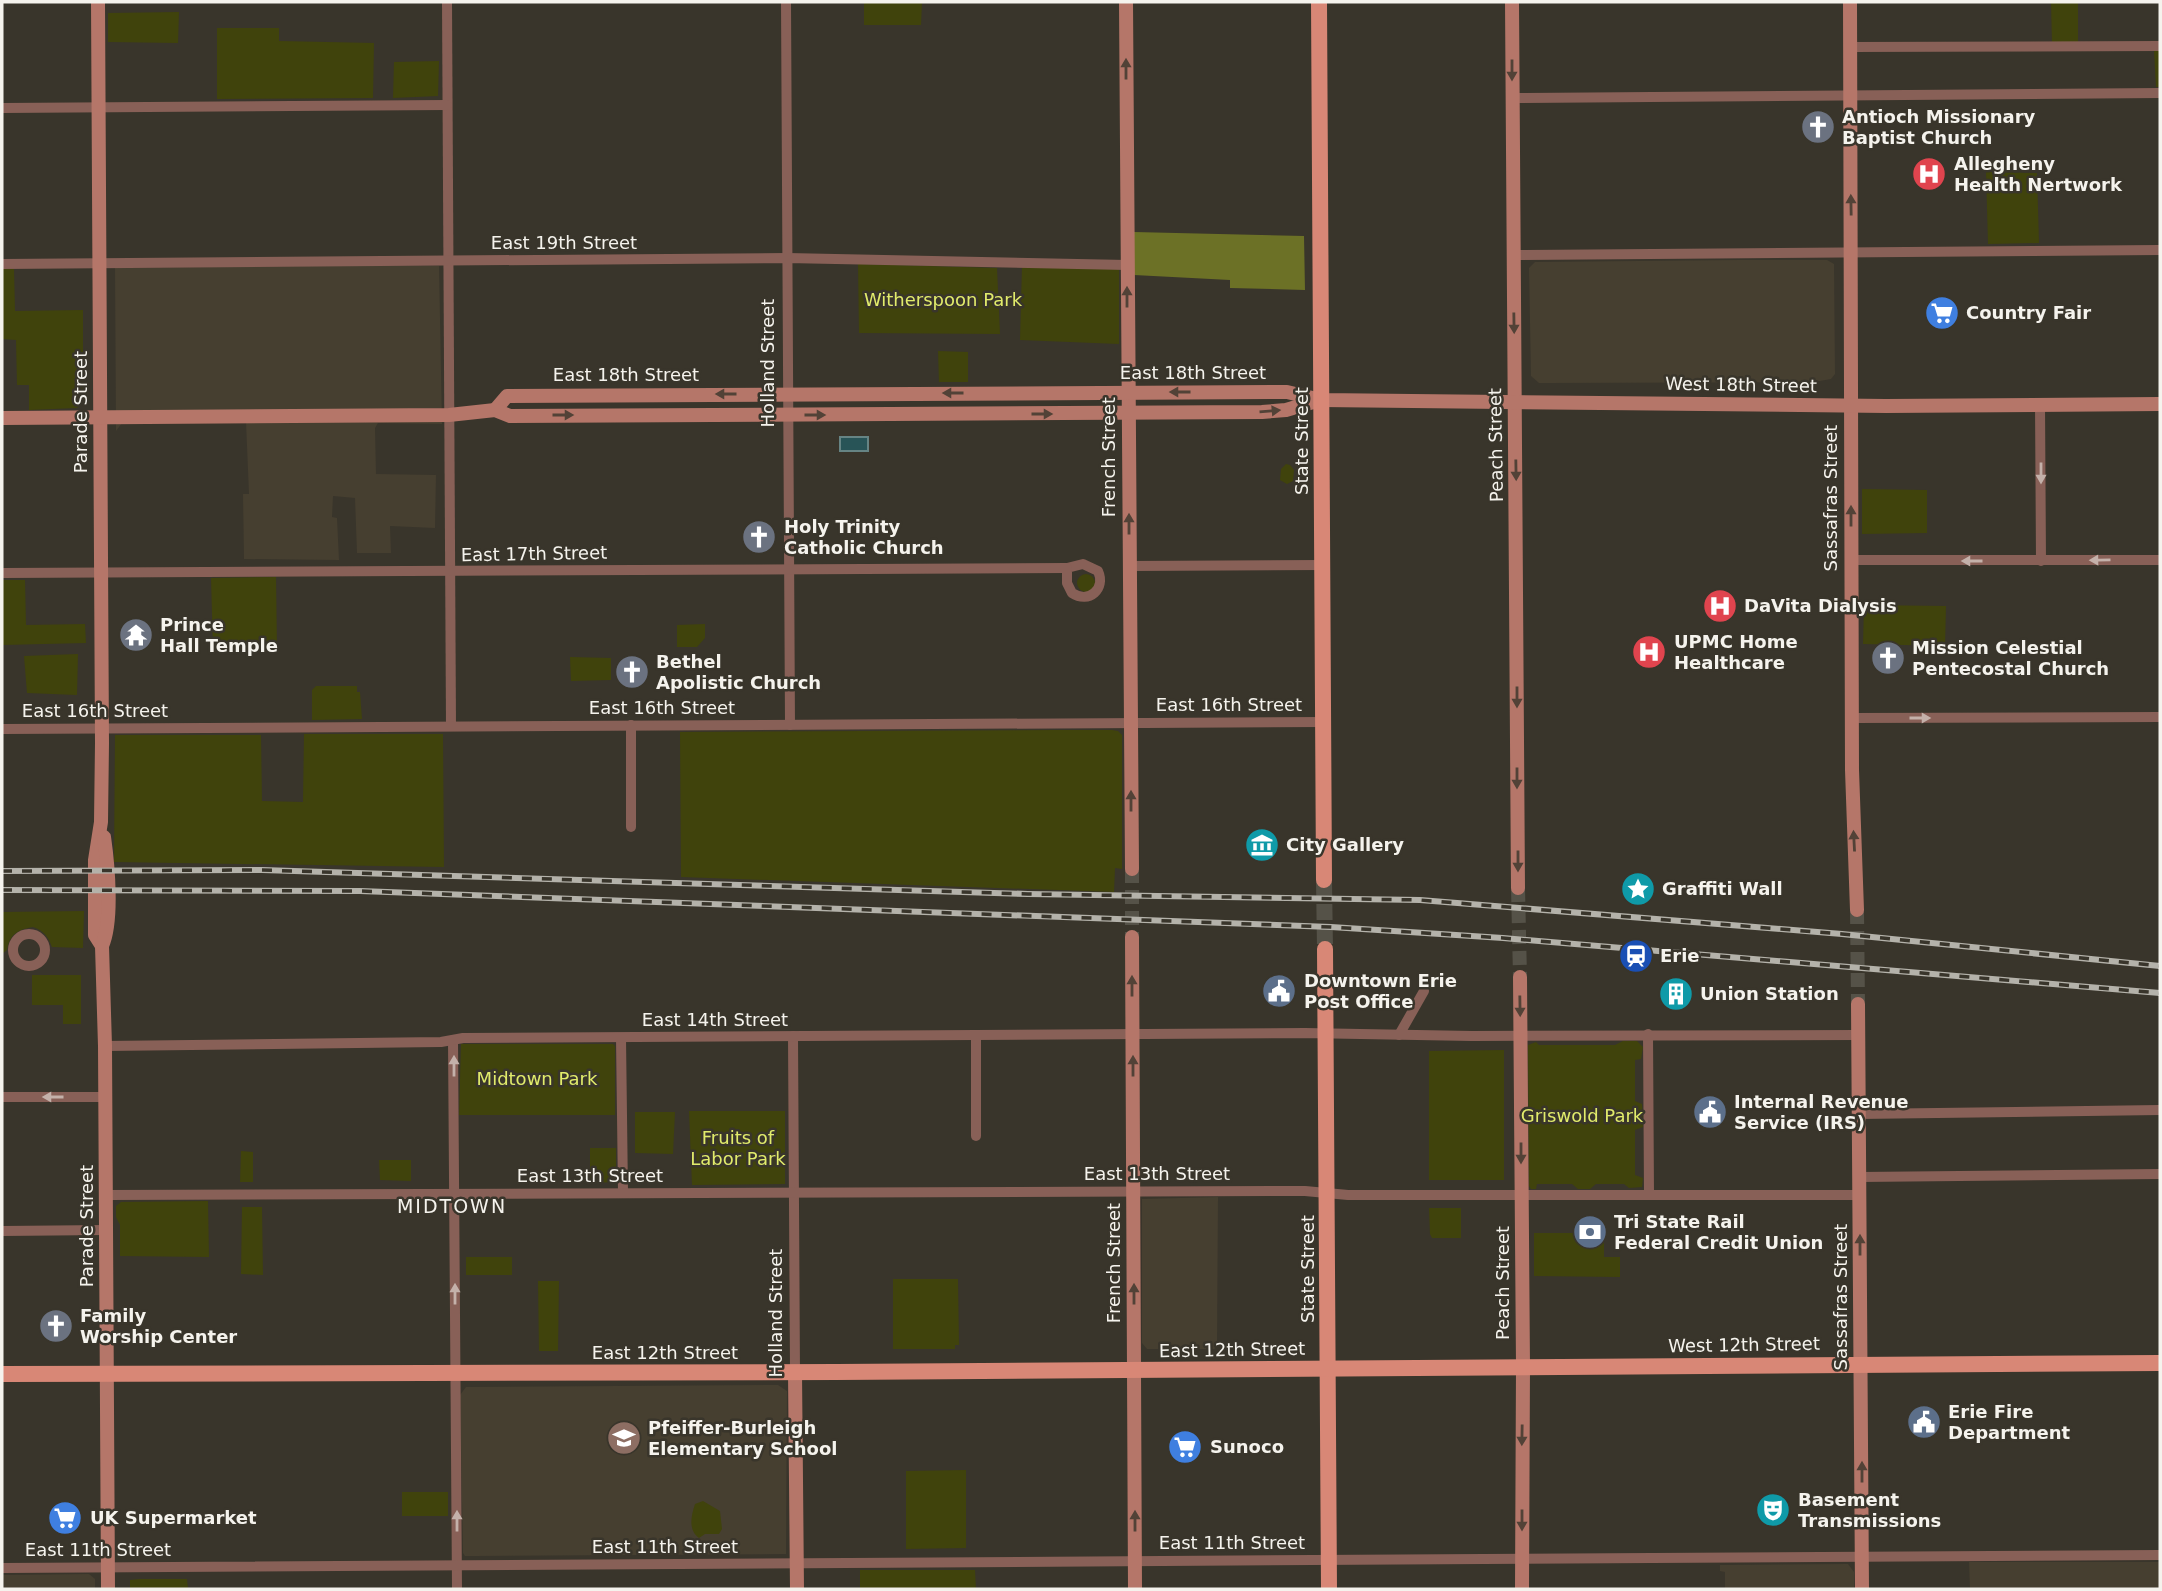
<svg xmlns="http://www.w3.org/2000/svg" width="2162" height="1591" viewBox="0 0 2162 1591" font-family="'DejaVu Sans',sans-serif">
<style>
.built{fill:#463f30}
.green{fill:#40430c}
.forest{fill:#6c7126}
.water{fill:#285457;stroke:#668484;stroke-width:2}
.lines{fill:none;stroke-linecap:round;stroke-linejoin:round}
.secondary-tunnel{stroke:#555248;stroke-width:14;stroke-dasharray:14 7;stroke-linecap:butt}
.primary-tunnel{stroke:#555248;stroke-width:16;stroke-dasharray:16 8;stroke-linecap:butt}
.street{stroke:#886057;stroke-width:10}
.secondary{stroke:#b57669;stroke-width:14}
.primary{stroke:#d88776;stroke-width:16}
.rail-casing{stroke:#b4b2aa;stroke-width:6}
.rail{stroke:#39352b;stroke-width:3.5;stroke-dasharray:10;stroke-linecap:butt}
.oneway{fill:#524237}
.oneway2{fill:#c4b1aa}
.labels{text-anchor:middle;stroke-width:5;stroke-linejoin:round;paint-order:stroke}
.poi-label{font-size:18px;font-weight:bold;fill:#f5f3ed;stroke:#39352b;text-anchor:start}
.street-label{font-size:18px;fill:#f5f3ed;stroke:#39352b}
.park-label{font-size:18px;fill:#e1eb6b;stroke:#39352b}
.neighbourhood-label{font-size:19px;letter-spacing:2px;fill:#f5f3ed;stroke:#39352b}
</style>
<rect width="100%" height="100%" fill="#39352b"/>
<g class="built">
<path d="M1737 260H1827L1834 264 1835 374 1831 379 1814 382 1546 383H1539L1531 376 1529 268 1535 262Z"/>
<path d="M306 266H439L442 424 378 423 375 428 376 474 436 475 435 528 390 526 391 553H357L355 498 333 496 332 517 337 518 339 560 244 559 243 494H249L246 422 122 423 116 431 115 268Z"/>
<path d="M1218 1197 1217 1347 1214 1349H1147L1142 1343V1199Z"/>
<path d="M778 1385 787 1391 786 1554 474 1556H465L463 1553 460 1395 466 1387Z"/>
<path d="M1969 1562H2160V1589H1970Z"/>
<path d="M1848 1564 1854 1572V1589H1725V1572L1720 1571V1565Z"/>
<path d="M89 1574 95 1579V1589H4L3 1575Z"/>
</g>
<g class="green">
<path d="M864 2H922L921 25H864Z"/>
<path d="M2051 2H2078V43H2052Z"/>
<path d="M179 12 178 43 108 42V13Z"/>
<path d="M217 28H279V41L374 43 373 98 217 99Z"/>
<path d="M2154 51H2160V87H2156Z"/>
<path d="M439 61 438 96 393 98 394 62Z"/>
<path d="M1986 172 2037 173 2039 243 1988 244Z"/>
<path d="M858 264 997 268 1000 334 859 333Z"/>
<path d="M1022 266 1119 268V344L1020 340Z"/>
<path d="M2 269H14L15 311 83 310V401L77 408 29 410V385H17L16 340 2 339Z"/>
<path d="M938 351 968 352V382H939Z"/>
<path d="M1286 464 1290 465 1294 470 1293 481 1287 484 1280 480 1281 469Z"/>
<path d="M1862 489 1927 490V533L1862 534Z"/>
<circle cx="1086" cy="583" r="9"/>
<path d="M276 577 277 649 213 650 211 578Z"/>
<path d="M2 580H25L26 625 85 624 86 643 2 645Z"/>
<path d="M1864 605 1946 606 1945 646 1863 644Z"/>
<path d="M705 624V638L697 647H677V625Z"/>
<path d="M78 654 77 695 27 693 24 656Z"/>
<path d="M570 657 611 658V680L571 681Z"/>
<path d="M316 686H357V692H360L362 719 312 720V690Z"/>
<path d="M1056 730H1112L1118 731 1122 735V869L1115 868 1114 892 681 877 680 732Z"/>
<path d="M304 734H443L444 867 114 862 115 735H261L262 801 303 802Z"/>
<path d="M84 911 83 948 52 947C48 936 44 931 33 927 17 930 10 934 7 950L2 954V912Z"/>
<path d="M32 975H81V1024H63V1005H32Z"/>
<path d="M1623 1041H1637L1643 1047 1641 1059 1635 1060V1101L1642 1104 1643 1127 1635 1130V1175L1643 1178 1642 1187 1629 1188 1624 1184H1596L1590 1189H1578L1572 1184H1537L1536 1189H1531L1529 1186 1528 1045 1536 1042 1539 1045H1615Z"/>
<path d="M461 1044H613L615 1046V1115H459Z"/>
<path d="M1504 1050V1180H1429V1051Z"/>
<path d="M689 1111H785V1184L692 1185Z"/>
<path d="M635 1112H675L673 1154 635 1153Z"/>
<path d="M590 1148H616V1182L590 1183Z"/>
<path d="M241 1151 253 1152V1182H240Z"/>
<path d="M379 1160H411V1181L380 1180Z"/>
<path d="M208 1201 209 1257 120 1256V1225L116 1217V1206L121 1202Z"/>
<path d="M242 1207H262L263 1275 241 1274Z"/>
<path d="M1429 1208H1461V1238H1432L1430 1234Z"/>
<path d="M1597 1230 1604 1231V1257H1620V1277L1534 1276V1233H1583L1584 1244 1597 1243Z"/>
<rect x="466" y="1257" width="46" height="18"/>
<path d="M893 1279H958L959 1345H955V1349H893Z"/>
<path d="M538 1281H559L558 1351H539Z"/>
<path d="M966 1470V1548L906 1549V1471Z"/>
<rect x="402" y="1492" width="46" height="24"/>
<path d="M703 1501 720 1511 722 1529 719 1534H705L699 1538C688 1530 691 1516 695 1504Z"/>
<path d="M860 1570H975L976 1589H860Z"/>
<path d="M140 1579H187L188 1589H130V1580Z"/>
</g>
<path class="forest" d="M1134 232 1304 236 1305 290 1230 288V280L1134 275Z"/>
<rect class="water" x="840" y="437" width="28" height="14"/>
<g class="lines">
<g class="secondary-tunnel">
<path d="M1132 869V937"/>
<path d="M1518 888 1520 977"/>
<path d="M1857 910 1858 1004"/>
</g>
<path class="primary-tunnel" d="M1324 880 1325 949"/>
<g class="street">
<path d="M447 2 451 726"/>
<path d="M786 2 790 725"/>
<path d="M1850 47 2160 46"/>
<path d="M1512 98 2160 93"/>
<path d="M2 108 447 105"/>
<path d="M1513 255 2160 250"/>
<path d="M2 264 787 258 1127 265"/>
<path d="M2040 404 2041 561"/>
<path d="M1851 560H2160"/>
<path d="M1083 564 1098 571C1106 589 1089 604 1072 593L1067 583V568Z"/>
<path d="M1129 566 1322 565"/>
<path d="M2 573 1067 568"/>
<path d="M1852 718 2160 717"/>
<path d="M2 729 1323 722"/>
<path d="M631 827V725"/>
<circle cx="29" cy="950" r="16"/>
<path d="M1648 1034 1649 1194"/>
<path d="M1399 1035 1424 991"/>
<path d="M793 1036 795 1372"/>
<path d="M976 1036V1136"/>
<path d="M621 1038 623 1193"/>
<path d="M453 1040 457 1589"/>
<path d="M105 1046 441 1042 463 1038 1305 1033 1472 1036 1859 1035"/>
<path d="M2 1097H105"/>
<path d="M1859 1114 2160 1110"/>
<path d="M1860 1177 2160 1174"/>
<path d="M106 1195 1305 1191 1348 1195H1860"/>
<path d="M2 1231 106 1230"/>
<path d="M2 1568 2160 1555"/>
</g>
<g class="secondary">
<path d="M98 2 102 743 101 822 95 860V935L102 946"/>
<path d="M1126 2 1132 869"/>
<path d="M1512 2 1518 888"/>
<path d="M1850 2 1852 770 1857 910"/>
<path d="M495 410 507 396 1287 392 1321 400 1886 406 2160 404"/>
<path d="M2 418 449 415 495 410 510 416 1262 412 1286 410 1320 400"/>
<path d="M104 837C108 865 113 921 102 946L105 1046 108 1589"/>
<path d="M1132 937 1135 1589"/>
<path d="M1520 977 1523 1366 1522 1589"/>
<path d="M1858 1004 1862 1589"/>
<path d="M795 1372 797 1589"/>
</g>
<g class="primary">
<path d="M1319 2 1324 880"/>
<path d="M1325 949 1329 1589"/>
<path d="M2 1374 837 1372 2160 1363"/>
</g>
<g class="rail-casing">
<g id="rail">
<path d="M2 871 262 870 1028 894 1420 900 1842 934 2160 966"/>
<path d="M2 890 360 891 1331 927 1503 938 2160 993"/>
</g>
</g>
<use href="#rail" class="rail"/>
</g>
<defs><path id="oneway-solid" d="M-6-.8H1V-3.2L6.5 0L1 3.2V.8H-6Z" transform="scale(1.75)"/></defs>
<g class="oneway">
<use href="#oneway-solid" transform="translate(1126 69) rotate(-90)"/>
<use href="#oneway-solid" transform="translate(1512 70) rotate(90)"/>
<use href="#oneway-solid" transform="translate(1851 205) rotate(-91)"/>
<use href="#oneway-solid" transform="translate(1127 297) rotate(-90)"/>
<use href="#oneway-solid" transform="translate(1514 323) rotate(89)"/>
<use href="#oneway-solid" transform="translate(1180 392) rotate(-180)"/>
<use href="#oneway-solid" transform="translate(953 393) rotate(180)"/>
<use href="#oneway-solid" transform="translate(726 394) rotate(180)"/>
<use href="#oneway-solid" transform="translate(1270 411) rotate(-5)"/>
<use href="#oneway-solid" transform="translate(1042 414)"/>
<use href="#oneway-solid" transform="translate(563 415)"/>
<use href="#oneway-solid" transform="translate(815 415)"/>
<use href="#oneway-solid" transform="translate(1516 470) rotate(89)"/>
<use href="#oneway-solid" transform="translate(1851 516) rotate(-90)"/>
<use href="#oneway-solid" transform="translate(1129 524) rotate(-90)"/>
<use href="#oneway-solid" transform="translate(1517 697) rotate(90)"/>
<use href="#oneway-solid" transform="translate(1517 778) rotate(90)"/>
<use href="#oneway-solid" transform="translate(1131 801) rotate(-90)"/>
<use href="#oneway-solid" transform="translate(1854 841) rotate(-93)"/>
<use href="#oneway-solid" transform="translate(1518 861) rotate(90)"/>
<use href="#oneway-solid" transform="translate(1132 986) rotate(-90)"/>
<use href="#oneway-solid" transform="translate(1520 1006) rotate(89)"/>
<use href="#oneway-solid" transform="translate(1133 1066) rotate(-90)"/>
<use href="#oneway-solid" transform="translate(1521 1153) rotate(90)"/>
<use href="#oneway-solid" transform="translate(1860 1245) rotate(-90)"/>
<use href="#oneway-solid" transform="translate(1134 1294) rotate(-90)"/>
<use href="#oneway-solid" transform="translate(1522 1435) rotate(91)"/>
<use href="#oneway-solid" transform="translate(1862 1472) rotate(-90)"/>
<use href="#oneway-solid" transform="translate(1522 1520) rotate(90)"/>
<use href="#oneway-solid" transform="translate(1135 1521) rotate(-90)"/>
</g>
<g class="oneway2">
<use href="#oneway-solid" transform="translate(2041 473) rotate(90)"/>
<use href="#oneway-solid" transform="translate(2100 560) rotate(179)"/>
<use href="#oneway-solid" transform="translate(1972 561) rotate(-180)"/>
<use href="#oneway-solid" transform="translate(1920 718)"/>
<use href="#oneway-solid" transform="translate(454 1066) rotate(-90)"/>
<use href="#oneway-solid" transform="translate(53 1097) rotate(180)"/>
<use href="#oneway-solid" transform="translate(455 1294) rotate(-90)"/>
<use href="#oneway-solid" transform="translate(457 1521) rotate(-90)"/>
</g>
<defs>
<g id="church-disc" transform="scale(1.75)"><circle r="9.5" fill="#6b7280" stroke="#39352b"/><path d="M-1.2-6h2.4v3.5h3.3v2.4h-3.3V6h-2.4V-.1h-3.3v-2.4h3.3Z" fill="#fff"/></g>
<g id="hospital-disc" transform="scale(1.75)"><circle r="9.5" fill="#e0444e" stroke="#39352b"/><path d="M-5-5h3v3.5h4V-5h3V5h-3V1.5h-4V5h-3Z" fill="#fff"/></g>
<g id="supermarket-disc" transform="scale(1.75)"><circle r="9.5" fill="#3f7fe0" stroke="#39352b"/><path d="M-6-5.5h2.5l.6 2H6L4.5 2H-2.5L-4.4-4H-6ZM-1.5 3.2a1.3 1.3 0 1 0 .1 0ZM3 3.2a1.3 1.3 0 1 0 .1 0Z" fill="#fff"/></g>
<g id="temple-disc" transform="scale(1.75)"><circle r="9.5" fill="#6b7280" stroke="#39352b"/><path d="M0-6L5-2H3V0L6.5 2.5H4V6H1.5V3h-3V6H-4V2.5H-6.5L-3 0V-2H-5Z" fill="#fff"/></g>
<g id="museum-disc" transform="scale(1.75)"><circle r="9.5" fill="#0f9aa8" stroke="#39352b"/><path d="M0-6L6-3V-2H-6V-3ZM-5-1h2V3h-2ZM-1-1h2V3h-2ZM3-1h2V3H3ZM-6 4H6V6H-6Z" fill="#fff"/></g>
<g id="sight-disc" transform="scale(1.75)"><circle r="9.5" fill="#0f9aa8" stroke="#39352b"/><path d="M0-6L1.8-2.2L6-1.7L2.9 1.2L3.7 5.4L0 3.3L-3.7 5.4L-2.9 1.2L-6-1.7L-1.8-2.2Z" fill="#fff"/></g>
<g id="station-disc" transform="scale(1.75)"><circle r="9.5" fill="#1a4fb4" stroke="#39352b"/><path d="M-3-6H3Q5-6 5-4V2Q5 4 3 4L4.5 6H3L1.5 4h-3L-3 6H-4.5L-3 4Q-5 4-5 2V-4Q-5-6-3-6ZM-3.5-4v3h7v-3ZM-3.5 1v1.5H-2V1ZM2 1v1.5H3.5V1Z" fill="#fff"/></g>
<g id="civic-disc" transform="scale(1.75)"><circle r="9.5" fill="#5c6f8a" stroke="#39352b"/><path d="M-.6-6.5H3V-4.5H.6V-3L4-1V1h2V6H-6V1h2V-1L-.6-3ZM-1.2 2.5V6h2.4V2.5Z" fill="#fff"/></g>
<g id="building-disc" transform="scale(1.75)"><circle r="9.5" fill="#0f9aa8" stroke="#39352b"/><path d="M-4-6H4V6H1V3H-1V6H-4ZM-2.5-4.3h1.7v1.8h-1.7ZM.8-4.3h1.7v1.8H.8ZM-2.5-1h1.7V.8h-1.7ZM.8-1h1.7V.8H.8Z" fill="#fff"/></g>
<g id="bank-disc" transform="scale(1.75)"><circle r="9.5" fill="#5c6f8a" stroke="#39352b"/><path d="M-6-4H6V4H-6ZM0-2.3a2.3 2.3 0 1 0 0 4.6a2.3 2.3 0 1 0 0-4.6Z" fill="#fff"/></g>
<g id="school-disc" transform="scale(1.75)"><circle r="9.5" fill="#8d6e63" stroke="#39352b"/><path d="M0-5L7-2L0 1L-7-2ZM-4 1L0 2.5L4 1V4Q0 6-4 4Z" fill="#fff"/></g>
<g id="theatre-disc" transform="scale(1.75)"><circle r="9.5" fill="#0f9aa8" stroke="#39352b"/><path d="M-5-5.5Q0-4 5-5.5V0Q5 5 0 6Q-5 5-5 0ZM-3.3-2.5H-1v1.5H-3.3ZM1-2.5H3.3v1.5H1ZM-2.8 1Q0 5.5 2.8 1Z" fill="#fff"/></g>
</defs>
<g fill-rule="evenodd">
<use href="#church-disc" x="1818" y="127"/>
<use href="#hospital-disc" x="1929" y="174"/>
<use href="#supermarket-disc" x="1942" y="313"/>
<use href="#church-disc" x="759" y="537"/>
<use href="#hospital-disc" x="1720" y="606"/>
<use href="#temple-disc" x="136" y="635"/>
<use href="#hospital-disc" x="1649" y="652"/>
<use href="#church-disc" x="1888" y="658"/>
<use href="#church-disc" x="632" y="672"/>
<use href="#museum-disc" x="1262" y="845"/>
<use href="#sight-disc" x="1638" y="889"/>
<use href="#station-disc" x="1636" y="956"/>
<use href="#civic-disc" x="1279" y="991"/>
<use href="#building-disc" x="1676" y="994"/>
<use href="#civic-disc" x="1710" y="1112"/>
<use href="#bank-disc" x="1590" y="1232"/>
<use href="#church-disc" x="56" y="1326"/>
<use href="#civic-disc" x="1924" y="1422"/>
<use href="#school-disc" x="624" y="1438"/>
<use href="#supermarket-disc" x="1185" y="1447"/>
<use href="#theatre-disc" x="1773" y="1510"/>
<use href="#supermarket-disc" x="65" y="1518"/>
</g>
<g class="labels">
<g class="poi-label">
<text x="1842" y="123">Antioch Missionary<tspan x="1842" dy="21">Baptist Church</tspan></text>
<text x="1954" y="170">Allegheny<tspan x="1954" dy="21">Health Nertwork</tspan></text>
<text x="1966" y="319">Country Fair</text>
<text x="784" y="533">Holy Trinity<tspan x="784" dy="21">Catholic Church</tspan></text>
<text x="1744" y="612">DaVita Dialysis</text>
<text x="160" y="631">Prince<tspan x="160" dy="21">Hall Temple</tspan></text>
<text x="1674" y="648">UPMC Home<tspan x="1674" dy="21">Healthcare</tspan></text>
<text x="1912" y="654">Mission Celestial<tspan x="1912" dy="21">Pentecostal Church</tspan></text>
<text x="656" y="668">Bethel<tspan x="656" dy="21">Apolistic Church</tspan></text>
<text x="1286" y="851">City Gallery</text>
<text x="1662" y="895">Graffiti Wall</text>
<text x="1660" y="962">Erie</text>
<text x="1304" y="987">Downtown Erie<tspan x="1304" dy="21">Post Office</tspan></text>
<text x="1700" y="1000">Union Station</text>
<text x="1734" y="1108">Internal Revenue<tspan x="1734" dy="21">Service (IRS)</tspan></text>
<text x="1614" y="1228">Tri State Rail<tspan x="1614" dy="21">Federal Credit Union</tspan></text>
<text x="80" y="1322">Family<tspan x="80" dy="21">Worship Center</tspan></text>
<text x="1948" y="1418">Erie Fire<tspan x="1948" dy="21">Department</tspan></text>
<text x="648" y="1434">Pfeiffer-Burleigh<tspan x="648" dy="21">Elementary School</tspan></text>
<text x="1210" y="1453">Sunoco</text>
<text x="1798" y="1506">Basement<tspan x="1798" dy="21">Transmissions</tspan></text>
<text x="90" y="1524">UK Supermarket</text>
</g>
<g class="street-label">
<text x="564" y="249">East 19th Street</text>
<text transform="translate(768 363) rotate(-90)" y="6">Holland Street</text>
<text x="1193" y="379">East 18th Street</text>
<text x="626" y="381">East 18th Street</text>
<text transform="translate(1741 385) rotate(1)" y="6">West 18th Street</text>
<text transform="translate(81 412) rotate(-90)" y="6">Parade Street</text>
<text transform="translate(1302 441) rotate(-90)" y="6">State Street</text>
<text transform="translate(1496 445) rotate(-91)" y="6">Peach Street</text>
<text transform="translate(1109 457) rotate(-90)" y="6">French Street</text>
<text transform="translate(1831 498) rotate(-90)" y="6">Sassafras Street</text>
<text transform="translate(534 554) rotate(-1)" y="6">East 17th Street</text>
<text x="1229" y="711">East 16th Street</text>
<text x="662" y="714">East 16th Street</text>
<text x="95" y="717">East 16th Street</text>
<text x="715" y="1026">East 14th Street</text>
<text x="1157" y="1180">East 13th Street</text>
<text x="590" y="1182">East 13th Street</text>
<text transform="translate(87 1226) rotate(-90)" y="6">Parade Street</text>
<text transform="translate(1114 1263) rotate(-90)" y="6">French Street</text>
<text transform="translate(1308 1269) rotate(-90)" y="6">State Street</text>
<text transform="translate(1503 1283) rotate(-90)" y="6">Peach Street</text>
<text transform="translate(1841 1297) rotate(-90)" y="6">Sassafras Street</text>
<text transform="translate(776 1313) rotate(-90)" y="6">Holland Street</text>
<text transform="translate(1744 1345) rotate(-1)" y="6">West 12th Street</text>
<text transform="translate(1232 1350) rotate(-1)" y="6">East 12th Street</text>
<text x="665" y="1359">East 12th Street</text>
<text x="1232" y="1549">East 11th Street</text>
<text x="665" y="1553">East 11th Street</text>
<text x="98" y="1556">East 11th Street</text>
</g>
<g class="park-label">
<text x="943" y="306">Witherspoon Park</text>
<text x="537" y="1085">Midtown Park</text>
<text x="1582" y="1122">Griswold Park</text>
<text x="738" y="1144">Fruits of<tspan x="738" dy="21">Labor Park</tspan></text>
</g>
<g class="neighbourhood-label">
<text x="452" y="1213">MIDTOWN</text>
</g>
</g>
<rect width="2162" height="1591" fill="none" stroke="#f5f3ed" stroke-width="7"/>
</svg>
